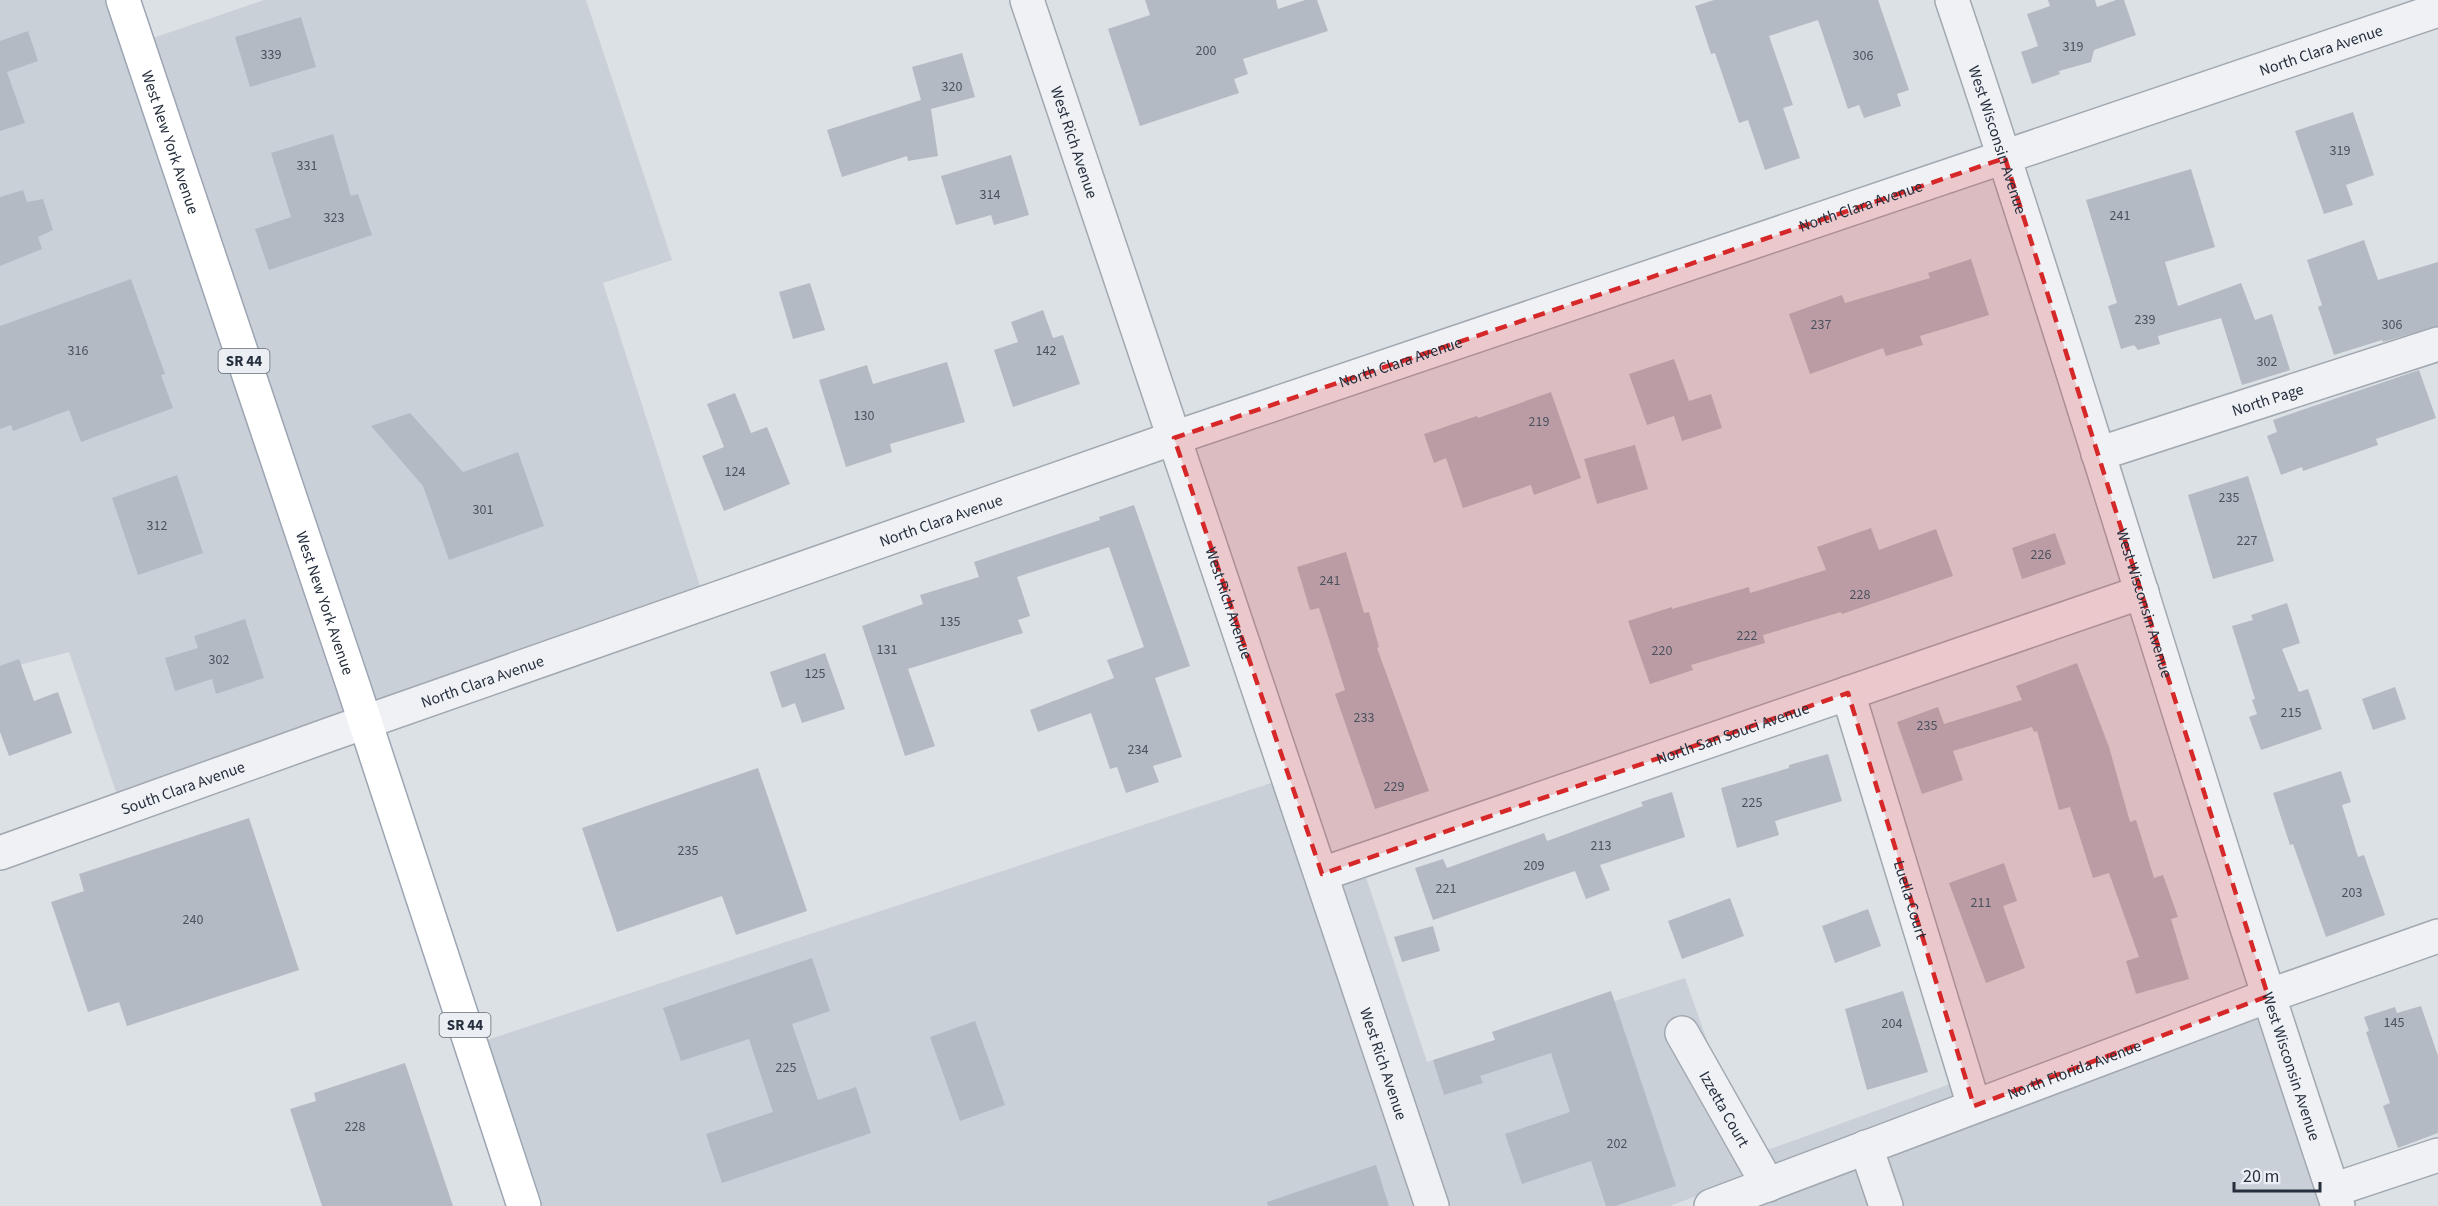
<svg xmlns="http://www.w3.org/2000/svg" width="2438" height="1206" viewBox="0 0 2438 1206" font-family="'Source Sans 3',sans-serif">
<style>
.built{fill:#cad0d8}
.building{fill:#b4bac3}
.lines{fill:none;stroke-linecap:round;stroke-linejoin:round}
.minor-casing{stroke:#a2a8b0;stroke-width:36}
.major-casing{stroke:#9ca5b2;stroke-width:36}
.minor{stroke:#eff1f5;stroke-width:33}
.major{stroke:#fff;stroke-width:33}
.marked{fill:#d62828;fill-opacity:0.2;stroke:#d62828;stroke-width:4.5;stroke-dasharray:12 8;stroke-linejoin:round}
.labels{text-anchor:middle;stroke-width:4.5;stroke-linejoin:round;paint-order:stroke}
.number-label{font-size:14px;fill:#4a525e}
.shield{fill:#ebeff4;stroke:#616974;stroke-width:1.5}
.shield-label{font-size:15px;font-weight:bold;fill:#262f3d}
.street-label{font-size:16px;fill:#262f3d;stroke:#ebeff4}
</style>
<rect width="100%" height="100%" fill="#dce1e6"/>
<g class="built">
<path d="M0 0H105L345 714 117 795 69 652 0 670Z"/>
<path d="M264 0H586L672 260 603 283 701 589 376 702 153 38Z"/>
<path d="M1274 782 1415 1206H541L487 1040Z"/>
<path d="M1365 874 1427 1062 1685 978 1748 1157 1950 1084 1955 1098 1670 1206H1450L1342 882Z"/>
<path d="M2257 1015 2321 1206H1904L1887 1155Z"/>
<path d="M1856 1167 1869 1206H1753Z"/>
</g>
<g class="building">
<path d="M1145 0H1276L1278 9 1305 0H1317L1328 31 1243 59 1248 74 1234 79 1239 93 1140 126 1108 29 1150 15Z"/>
<path d="M1714 0H1878L1909 90 1897 94 1901 106 1864 118 1859 105 1848 109 1818 20 1769 36 1793 105 1783 108 1800 158 1765 170 1748 120 1739 123 1715 53 1711 54 1695 6Z"/>
<path d="M2048 0H2095L2097 7 2116 0H2124L2136 35 2094 50 2091 62 2059 71 2060 74 2032 84 2021 52 2038 46 2027 14 2050 6Z"/>
<path d="M301 17 316 67 250 87 235 37Z"/>
<path d="M28 31 38 61 7 72 25 123 0 131V41Z"/>
<path d="M962 53 975 97 931 109 938 156 908 161 907 156 842 177 827 130 921 100 912 67Z"/>
<path d="M2353 112 2374 175 2346 185 2353 205 2324 214 2295 131Z"/>
<path d="M333 134 351 196 358 194 372 235 269 270 255 229 291 217 271 153Z"/>
<path d="M1011 155 1029 215 994 225 991 215 956 225 941 176Z"/>
<path d="M2191 169 2215 247 2165 262 2178 306 2241 283 2255 320 2272 314 2290 370 2242 385 2221 318 2158 336 2160 344 2138 350 2134 345 2121 349 2108 306 2117 303 2086 200Z"/>
<path d="M23 190 27 202 43 199 53 230 38 237 42 249 0 266V197Z"/>
<path d="M2364 240 2378 280 2438 262V326L2383 342 2382 340 2334 355 2318 307 2322 305 2307 260Z"/>
<path d="M1971 259 1989 315 1920 336 1923 345 1886 356 1883 348 1810 374 1789 314 1842 295 1845 303 1930 278 1928 273Z"/>
<path d="M131 279 165 374 161 375 173 408 81 442 69 410 13 431 11 425 0 429V326Z"/>
<path d="M810 283 825 330 793 339 779 292Z"/>
<path d="M1043 310 1053 338 1063 335 1080 384 1013 407 994 350 1018 342 1011 322Z"/>
<path d="M1674 359 1689 401 1711 394 1722 428 1682 441 1674 416 1647 425 1629 374Z"/>
<path d="M947 362 965 422 890 444 892 452 846 467 819 380 867 365 873 384Z"/>
<path d="M2419 370 2436 418 2376 439 2378 445 2303 471 2302 467 2281 475 2267 436 2277 432 2273 420Z"/>
<path d="M1551 392 1581 478 1534 495 1531 485 1463 508 1446 458 1434 463 1424 434 1477 416 1478 418Z"/>
<path d="M735 393 751 433 767 427 790 484 724 511 702 456 724 447 707 404Z"/>
<path d="M410 413 463 472 518 452 544 526 449 560 423 486 371 426Z"/>
<path d="M1635 445 1648 489 1597 504 1584 459Z"/>
<path d="M177 475 203 553 138 575 112 498Z"/>
<path d="M2248 476 2274 561 2213 579 2188 495Z"/>
<path d="M1134 505 1190 666 1155 678 1182 757 1153 766 1159 782 1126 793 1117 767 1110 769 1091 713 1038 732 1030 710 1114 678 1107 660 1144 647 1109 547 1017 577 1030 616 1018 620 1023 633 908 669 935 746 905 756 862 626 923 604 920 595 979 577 974 562 1100 520 1099 517Z"/>
<path d="M1871 528 1879 550 1936 529 1953 576 1842 614 1841 612 1763 635 1765 643 1691 665 1693 670 1650 684 1628 621 1672 607V609L1749 587 1750 593 1826 570 1817 547Z"/>
<path d="M2055 533 2066 564 2022 579 2012 548Z"/>
<path d="M1346 552 1364 613 1369 612 1379 647 1377 648 1429 791 1375 809 1335 694 1345 690 1319 608 1310 610 1297 567Z"/>
<path d="M2287 603 2300 643 2282 649 2299 692 2308 689 2322 729 2261 750 2249 717 2257 714 2252 700 2255 699 2232 626 2253 620 2251 615Z"/>
<path d="M245 619 264 678 216 694 212 679 175 691 165 658 198 648 194 636Z"/>
<path d="M825 653 845 709 802 723 795 703 782 708 770 672Z"/>
<path d="M19 659 34 701 58 692 72 733 9 756 0 732V666Z"/>
<path d="M2077 663 2109 747 2130 822 2136 820 2154 878 2163 875 2178 917 2171 919 2189 979 2136 994 2126 961 2139 957 2109 873 2093 878 2070 807 2059 810 2037 731 2034 732 2032 727 1953 751 1963 780 1922 794 1897 722 1938 707 1944 724 2022 700 2016 686Z"/>
<path d="M2395 687 2406 719 2373 730 2362 699Z"/>
<path d="M1828 754 1842 801 1775 821 1779 835 1737 848 1721 788 1789 768V765Z"/>
<path d="M758 768 807 911 736 935 722 896 617 932 582 828Z"/>
<path d="M2341 771 2351 802 2342 805 2358 857 2364 855 2385 915 2326 937 2293 844 2290 845 2273 793Z"/>
<path d="M1672 792 1685 837 1600 865 1610 890 1586 899 1575 871 1433 920 1415 868 1443 859 1447 868 1544 833 1547 841 1643 806 1641 802Z"/>
<path d="M249 818 299 970 127 1026 119 1002 88 1012 51 902 84 891 79 874Z"/>
<path d="M2004 863 2017 901 2003 906 2025 968 1986 983 1949 883Z"/>
<path d="M1730 898 1744 936 1682 959 1668 921Z"/>
<path d="M1868 909 1881 946 1835 963 1822 926Z"/>
<path d="M1433 926 1440 951 1402 962 1394 937Z"/>
<path d="M812 958 830 1011 792 1024 818 1100 856 1087 871 1133 722 1183 706 1134 773 1112 749 1039 681 1061 663 1008Z"/>
<path d="M1611 991 1676 1186 1615 1206H1606L1591 1161 1522 1184 1505 1134 1570 1112 1551 1053 1480 1076 1483 1083 1444 1095 1433 1060 1495 1040 1492 1032Z"/>
<path d="M1903 991 1928 1072 1867 1090 1845 1009Z"/>
<path d="M2421 1006 2438 1056V1133L2398 1148 2383 1106 2390 1103 2366 1032 2369 1031 2364 1017 2395 1007 2397 1013Z"/>
<path d="M975 1021 1005 1105 960 1121 930 1037Z"/>
<path d="M405 1063 453 1206H322L290 1109 316 1101 314 1093Z"/>
<path d="M1376 1165 1389 1206H1268L1267 1202Z"/>
</g>
<g class="lines">
<g class="minor-casing">
<g id="minor">
<path id="s1" d="M1027 0 1432 1206"/>
<path id="s2" d="M1952 0C2087 400 2203 806 2338 1206"/>
<path id="s3" d="M2098 454 2438 344"/>
<path id="s4" d="M1848 693 1974 1106"/>
<path id="s5" d="M0 853 331 734 1174 438 2438 10"/>
<path id="s6" d="M1322 874 2142 592"/>
<path id="s7" d="M1682 1033 1768 1185"/>
<path d="M1866 1147 1886 1206"/>
<path d="M2333 1190 2438 1155"/>
<path id="s8" d="M1711 1206 2268 996 2438 936"/>
</g>
</g>
<g class="major-casing">
<g id="major">
<path id="s9" d="M123 0 354 688 524 1206"/>
</g>
</g>
<use href="#minor" class="minor"/>
<use href="#major" class="major"/>
</g>
<path class="marked" d="M2005 158 2268 996 1974 1106 1848 693 1322 874 1174 438Z"/>
<g class="labels">
<g class="number-label">
<text x="2073" y="51">319</text>
<text x="1206" y="55">200</text>
<text x="271" y="59">339</text>
<text x="1863" y="60">306</text>
<text x="952" y="91">320</text>
<text x="2340" y="155">319</text>
<text x="307" y="170">331</text>
<text x="990" y="199">314</text>
<text x="2120" y="220">241</text>
<text x="334" y="222">323</text>
<text x="2145" y="324">239</text>
<text x="1821" y="329">237</text>
<text x="2392" y="329">306</text>
<text x="78" y="355">316</text>
<text x="1046" y="355">142</text>
<text x="2267" y="366">302</text>
<text x="864" y="420">130</text>
<text x="1539" y="426">219</text>
<text x="735" y="476">124</text>
<text x="2229" y="502">235</text>
<text x="483" y="514">301</text>
<text x="157" y="530">312</text>
<text x="2247" y="545">227</text>
<text x="2041" y="559">226</text>
<text x="1330" y="585">241</text>
<text x="1860" y="599">228</text>
<text x="950" y="626">135</text>
<text x="1747" y="640">222</text>
<text x="887" y="654">131</text>
<text x="1662" y="655">220</text>
<text x="219" y="664">302</text>
<text x="815" y="678">125</text>
<text x="2291" y="717">215</text>
<text x="1364" y="722">233</text>
<text x="1927" y="730">235</text>
<text x="1138" y="754">234</text>
<text x="1394" y="791">229</text>
<text x="1752" y="807">225</text>
<text x="1601" y="850">213</text>
<text x="688" y="855">235</text>
<text x="1534" y="870">209</text>
<text x="1446" y="893">221</text>
<text x="2352" y="897">203</text>
<text x="1981" y="907">211</text>
<text x="193" y="924">240</text>
<text x="2394" y="1027">145</text>
<text x="1892" y="1028">204</text>
<text x="786" y="1072">225</text>
<text x="355" y="1131">228</text>
<text x="1617" y="1148">202</text>
</g>
<g class="shield">
<rect x="218.5" y="349" width="51" height="24" rx="4.5"/>
<rect x="439.5" y="1013" width="51" height="24" rx="4.5"/>
</g>
<g class="shield-label">
<text x="244" y="366">SR 44</text>
<text x="465" y="1030">SR 44</text>
</g>
<g class="street-label">
<text dy="6" stroke="none"><textPath href="#s5" startOffset="2456">North Clara Avenue</textPath></text>
<text dy="6" stroke="none"><textPath href="#s2" startOffset="147">West Wisconsin Avenue</textPath></text>
<text dy="6" stroke="none"><textPath href="#s9" startOffset="150">West New York Avenue</textPath></text>
<text dy="6" stroke="none"><textPath href="#s1" startOffset="150">West Rich Avenue</textPath></text>
<text dy="6" stroke="none"><textPath href="#s5" startOffset="1970">North Clara Avenue</textPath></text>
<text dy="6" stroke="none"><textPath href="#s5" startOffset="1484">North Clara Avenue</textPath></text>
<text dy="6" stroke="none"><textPath href="#s3" startOffset="178">North Page</textPath></text>
<text dy="6" stroke="none"><textPath href="#s5" startOffset="998">North Clara Avenue</textPath></text>
<text dy="6" stroke="none"><textPath href="#s9" startOffset="636">West New York Avenue</textPath></text>
<text dy="6" stroke="none"><textPath href="#s1" startOffset="636">West Rich Avenue</textPath></text>
<text dy="6" stroke="none"><textPath href="#s2" startOffset="633">West Wisconsin Avenue</textPath></text>
<text dy="6" stroke="none"><textPath href="#s5" startOffset="512">North Clara Avenue</textPath></text>
<text dy="6" stroke="none"><textPath href="#s6" startOffset="434">North San Souci Avenue</textPath></text>
<text dy="6" stroke="none"><textPath href="#s5" startOffset="194">South Clara Avenue</textPath></text>
<text dy="6" stroke="none"><textPath href="#s4" startOffset="216">Luella Court</textPath></text>
<text dy="6" stroke="none"><textPath href="#s1" startOffset="1122">West Rich Avenue</textPath></text>
<text dy="6" stroke="none"><textPath href="#s2" startOffset="1119">West Wisconsin Avenue</textPath></text>
<text dy="6" stroke="none"><textPath href="#s8" startOffset="388">North Florida Avenue</textPath></text>
<text dy="6" stroke="none"><textPath href="#s7" startOffset="87">Izzetta Court</textPath></text>
</g>
</g>
<path d="M2234 1182v9h86v-9" fill="none" stroke="#262f3d" stroke-width="3"/>
<text x="2243" y="1182" font-size="18" fill="#262f3d" stroke="#ebeff4" stroke-width="4.5" paint-order="stroke">20 m</text>
</svg>
